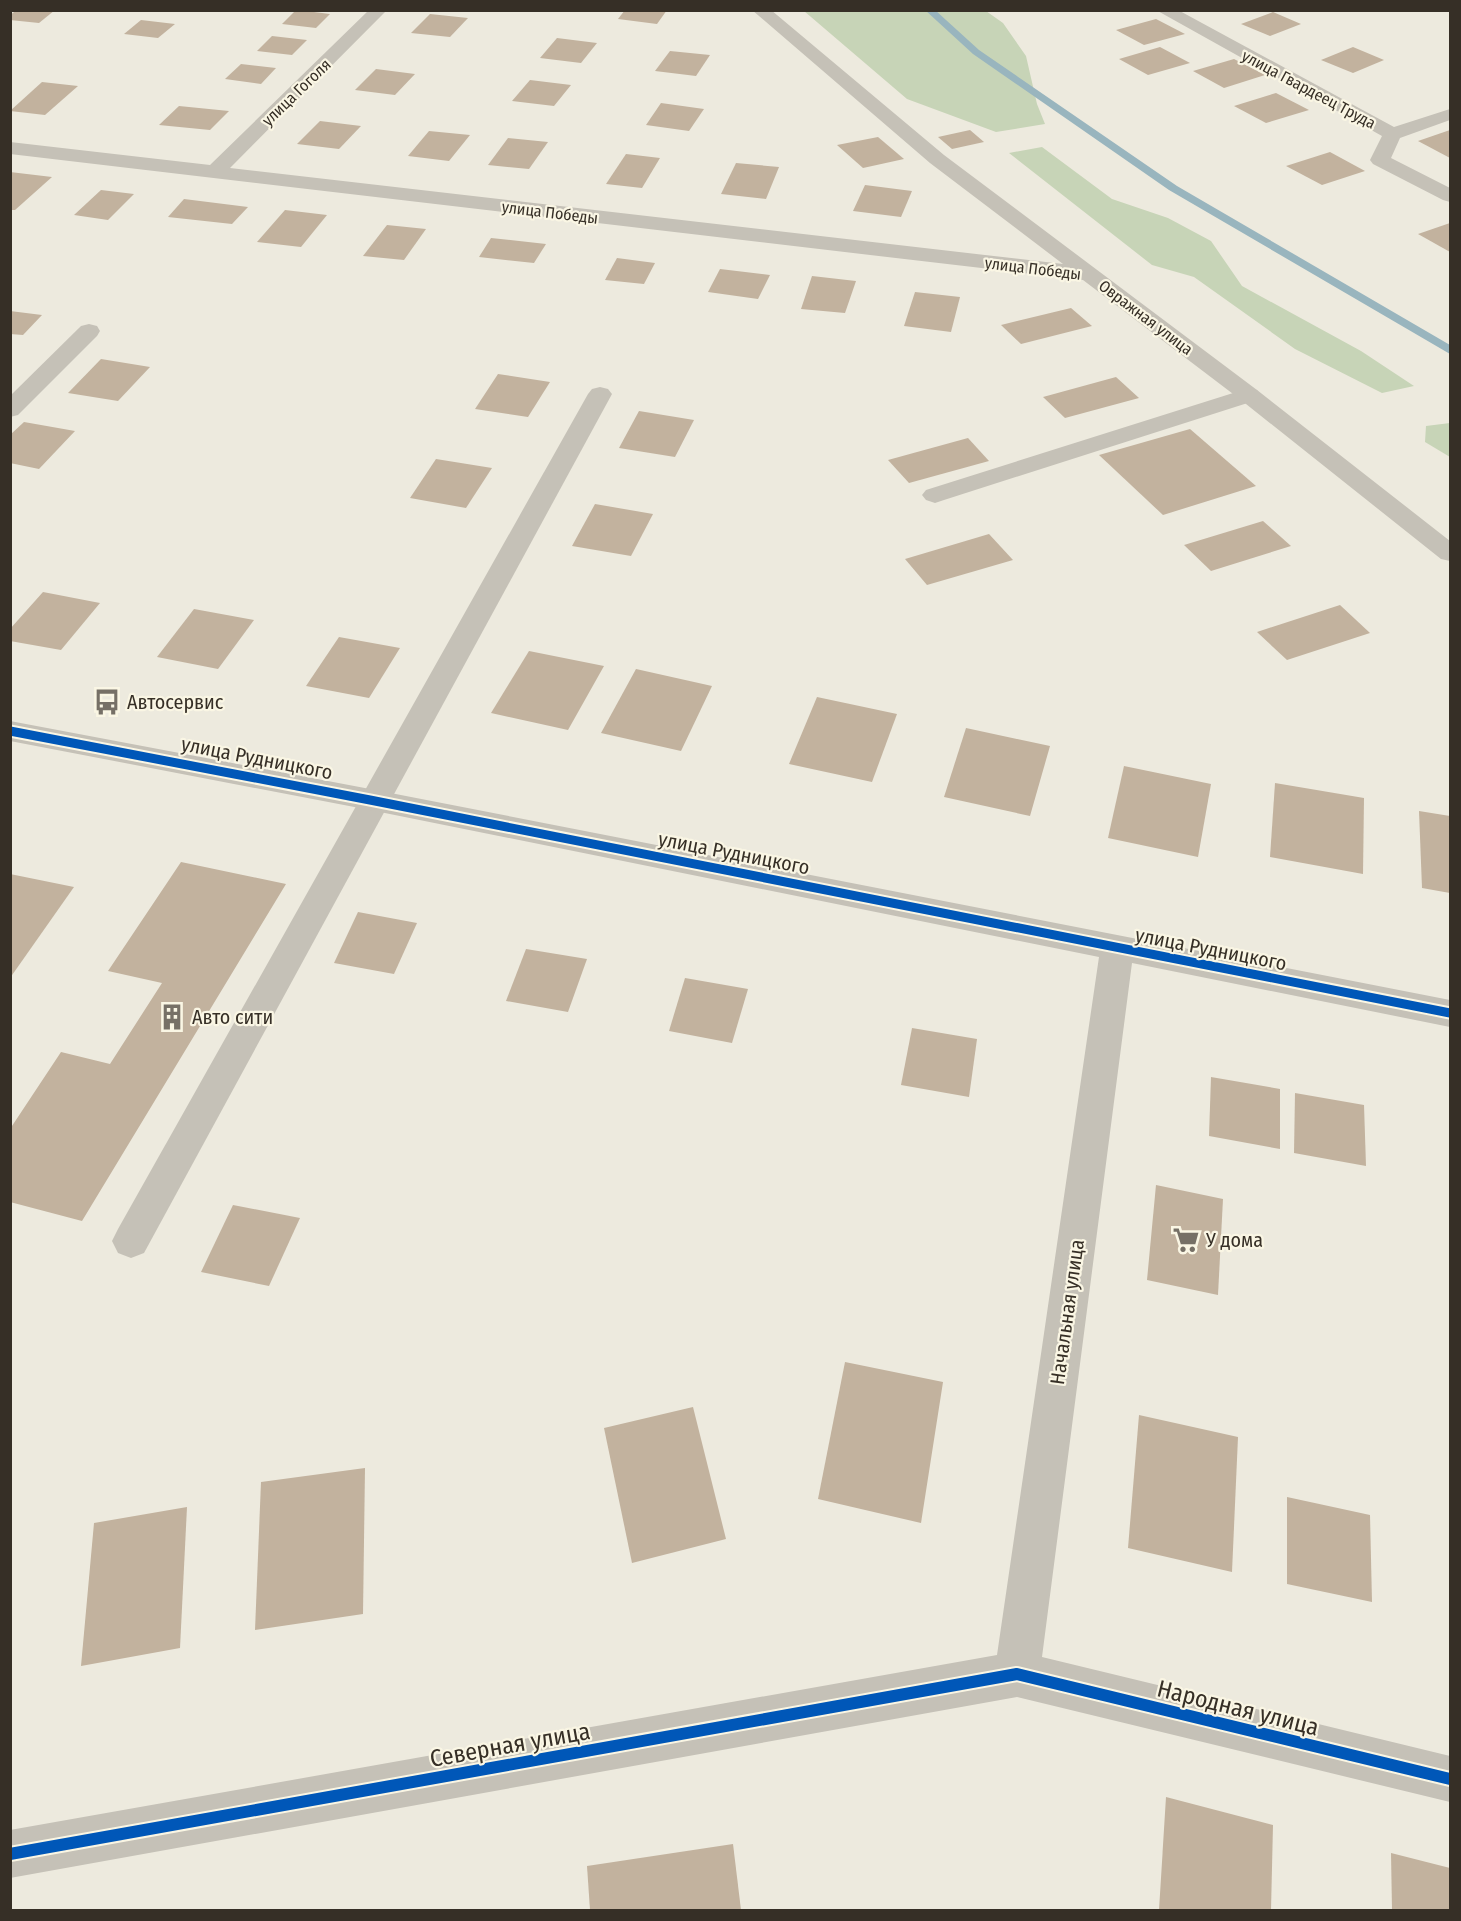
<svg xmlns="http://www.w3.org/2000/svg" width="1461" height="1921" viewBox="0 0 1461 1921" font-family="'Fira Sans Condensed',sans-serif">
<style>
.green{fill:#c7d4b7}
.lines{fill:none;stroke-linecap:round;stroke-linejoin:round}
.stream{fill:#99b5be;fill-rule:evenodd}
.building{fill:#c2b29e}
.lane{fill:#c5c1b7;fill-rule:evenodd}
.street{fill:#c5c1b7;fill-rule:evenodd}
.cycleway-far1-casing{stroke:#faf6e4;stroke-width:13}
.cycleway-casing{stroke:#faf6e4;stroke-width:16}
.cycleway-far1{stroke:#0057b8;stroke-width:9}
.cycleway{stroke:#0057b8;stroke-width:12}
.labels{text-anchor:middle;stroke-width:4.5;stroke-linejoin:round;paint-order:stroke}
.far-street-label{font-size:16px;fill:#362f26;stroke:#faf6e4}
.poi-label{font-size:20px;fill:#362f26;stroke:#faf6e4;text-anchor:start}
.street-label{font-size:20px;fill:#362f26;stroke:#faf6e4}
.near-street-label{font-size:24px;fill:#362f26;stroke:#faf6e4}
</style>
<rect width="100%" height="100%" fill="#edeade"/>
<g class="green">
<path d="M804 11H986L1003 23 1026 56 1037 104 1045 124 996 132 907 99Z"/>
<path d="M1042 147 1112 199 1168 218 1211 241 1242 286 1361 351 1414 386 1382 393 1295 349 1194 277 1152 265 1009 153Z"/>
<path d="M1450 423V457L1425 442 1426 426Z"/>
</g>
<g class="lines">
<path class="stream" d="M925 10H935L979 50 1177 186 1450 345V354L1169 190 973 54Z"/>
</g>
<g class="building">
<path d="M17 10H55L39 23 10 20V15Z"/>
<path d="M296 10H298L330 14 316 28 282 24Z"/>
<path d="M625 10H667L657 24 618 19Z"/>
<path d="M1273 12 1301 24 1270 36 1241 24Z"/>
<path d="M430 14 468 18 450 37 411 33Z"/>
<path d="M1156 19 1185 34 1144 45 1116 30Z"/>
<path d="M141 20 175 24 158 38 124 34Z"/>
<path d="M272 36 307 40 292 55 257 51Z"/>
<path d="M557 38 597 43 581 63 540 58Z"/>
<path d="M1160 47 1190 63 1148 75 1119 59Z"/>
<path d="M1353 47 1384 60 1353 73 1321 60Z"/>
<path d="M670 51 710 55 696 76 655 71Z"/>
<path d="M1234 59 1265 75 1224 88 1193 71Z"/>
<path d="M241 64 276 68 261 84 225 79Z"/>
<path d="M376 69 415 74 395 95 355 90Z"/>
<path d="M530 80 571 85 554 106 512 101Z"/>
<path d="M42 82 78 86 45 115 10 111Z"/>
<path d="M1276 93 1309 110 1266 123 1234 106Z"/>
<path d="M661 103 704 109 689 131 646 125Z"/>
<path d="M179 106 229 111 210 130 159 125Z"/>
<path d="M320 121 361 126 339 149 297 144Z"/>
<path d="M970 130 984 142 952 149 938 137Z"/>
<path d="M1450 130V158L1418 141Z"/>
<path d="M429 131 470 135 449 161 408 156Z"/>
<path d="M878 137 904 159 863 168 837 145Z"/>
<path d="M508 138 548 142 529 169 488 165Z"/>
<path d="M1330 152 1365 171 1322 185 1286 166Z"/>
<path d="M626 154 660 158 642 188 606 184Z"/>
<path d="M736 163 779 167 766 199 721 194Z"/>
<path d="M10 172 52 177 15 210H10Z"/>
<path d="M865 185 912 191 901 217 853 211Z"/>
<path d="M101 190 134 194 108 220 74 215Z"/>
<path d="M184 199 248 207 232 224 168 217Z"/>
<path d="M285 210 327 215 301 247 257 242Z"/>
<path d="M1450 223V252L1418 234Z"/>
<path d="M387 225 426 229 404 260 363 256Z"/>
<path d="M491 238 546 244 534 263 479 257Z"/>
<path d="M617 258 655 263 644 284 605 280Z"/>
<path d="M720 269 770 275 758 299 708 292Z"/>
<path d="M812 276 856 281 845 313 801 309Z"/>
<path d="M915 292 960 297 951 332 904 326Z"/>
<path d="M1071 308 1092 326 1021 344 1001 325Z"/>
<path d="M10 311 42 315 23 335 10 334Z"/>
<path d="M101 359 150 367 118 401 68 393Z"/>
<path d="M498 374 550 382 528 417 475 409Z"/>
<path d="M1116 377 1139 398 1065 418 1043 397Z"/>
<path d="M639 411 694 420 675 457 619 448Z"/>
<path d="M24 422 75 431 39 469 10 463V435Z"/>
<path d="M1190 429 1256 486 1163 515 1099 455Z"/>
<path d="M968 438 989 461 909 483 888 460Z"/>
<path d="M436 459 492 468 466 508 410 498Z"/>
<path d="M595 504 653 514 631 556 572 546Z"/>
<path d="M1263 521 1291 546 1211 571 1184 545Z"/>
<path d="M989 534 1013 560 927 585 905 559Z"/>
<path d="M43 592 100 603 61 650 10 641V629Z"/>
<path d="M1340 605 1370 633 1287 660 1257 632Z"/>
<path d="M194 609 254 620 218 669 157 657Z"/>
<path d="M339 637 400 648 369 698 306 686Z"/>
<path d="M529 651 604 666 568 730 491 713Z"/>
<path d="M636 669 712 686 681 751 601 733Z"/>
<path d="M817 697 897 714 872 782 789 764Z"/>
<path d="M966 728 1050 746 1030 816 944 797Z"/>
<path d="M1124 766 1211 784 1198 857 1108 838Z"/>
<path d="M1275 783 1364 798 1363 874 1270 857Z"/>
<path d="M1419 811 1450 816V893L1422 888Z"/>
<path d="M181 862 286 884 82 1221 10 1202V1129L61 1052 110 1064 162 983 108 971Z"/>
<path d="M10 874 74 887 10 978Z"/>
<path d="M358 912 417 923 394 974 334 963Z"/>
<path d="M526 949 587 959 568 1012 506 1001Z"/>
<path d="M685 978 748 989 732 1043 669 1031Z"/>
<path d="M912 1028 977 1039 969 1097 901 1085Z"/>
<path d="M1211 1077 1280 1089V1149L1209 1136Z"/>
<path d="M1295 1093 1364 1105 1366 1166 1294 1153Z"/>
<path d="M1156 1185 1223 1199 1218 1295 1147 1280Z"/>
<path d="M233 1205 300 1218 269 1286 201 1272Z"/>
<path d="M845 1362 943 1382 921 1523 818 1499Z"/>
<path d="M693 1407 726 1539 632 1563 604 1428Z"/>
<path d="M1139 1415 1238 1437 1232 1572 1128 1548Z"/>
<path d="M365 1468 363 1614 255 1630 261 1482Z"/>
<path d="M1287 1497 1370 1515 1372 1602 1287 1584Z"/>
<path d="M187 1507 180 1648 81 1666 94 1523Z"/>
<path d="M1166 1797 1273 1825 1271 1910H1159Z"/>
<path d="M733 1844 741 1910H590L587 1866Z"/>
<path d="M1391 1853 1450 1868V1910H1392Z"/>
</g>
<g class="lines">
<g class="lane">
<path d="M89 324 97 326 100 331 97 336 18 415 10 417V396L81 326Z"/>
<path d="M600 387 608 389 612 394 144 1253 131 1258 118 1253 112 1241 118 1229 588 394 592 389Z"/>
<path d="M1249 388 1257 390 1261 395 1257 400 944 500 935 503 926 500 922 495 926 490Z"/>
</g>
<g class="street">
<path d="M369 10H387L230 168 1063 264 930 163 752 10H771L944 155 1257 390 1450 541V561L1441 559 1241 400 1083 280 10 154V142L210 165Z"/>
<path d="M1156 10H1178L1394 127 1450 109V120L1400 138 1391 158 1450 188V202L1443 200 1373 164 1370 160 1382 136Z"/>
<path d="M10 721 370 789 1450 1000V1027L1132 963 1042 1657 1450 1756V1802L1017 1697 10 1878V1830L997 1655 1099 957 370 810 10 741Z"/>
</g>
<g class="cycleway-far1-casing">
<path id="cycleway-far1" d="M10 731 370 800 1450 1013"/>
</g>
<g class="cycleway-casing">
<path id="cycleway" d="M10 1854 1017 1674 1450 1779"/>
</g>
<use href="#cycleway-far1" class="cycleway-far1"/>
<use href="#cycleway" class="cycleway"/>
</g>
<defs>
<g id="bus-bare" transform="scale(2.07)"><path d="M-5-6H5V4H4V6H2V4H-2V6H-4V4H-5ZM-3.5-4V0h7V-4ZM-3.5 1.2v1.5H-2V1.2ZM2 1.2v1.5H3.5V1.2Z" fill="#767066" stroke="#faf6e4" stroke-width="2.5" paint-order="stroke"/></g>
<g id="building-bare" transform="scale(2.07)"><path d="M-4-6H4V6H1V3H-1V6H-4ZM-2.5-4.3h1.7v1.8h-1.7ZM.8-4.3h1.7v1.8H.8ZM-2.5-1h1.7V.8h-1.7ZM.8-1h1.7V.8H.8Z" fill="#767066" stroke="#faf6e4" stroke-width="2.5" paint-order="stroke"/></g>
<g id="supermarket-bare" transform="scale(2.07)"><path d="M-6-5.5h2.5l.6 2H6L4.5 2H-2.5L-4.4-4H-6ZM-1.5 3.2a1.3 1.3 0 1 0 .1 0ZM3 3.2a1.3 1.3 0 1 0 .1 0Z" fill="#767066" stroke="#faf6e4" stroke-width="2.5" paint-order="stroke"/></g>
</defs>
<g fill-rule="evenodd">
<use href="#bus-bare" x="107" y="702"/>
<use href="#building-bare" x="172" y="1017"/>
<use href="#supermarket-bare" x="1186" y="1240"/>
</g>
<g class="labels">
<g class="far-street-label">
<text transform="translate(1309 89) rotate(28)" y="6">улица Гвардеец Труда</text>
<text transform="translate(296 92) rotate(-44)" y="6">улица Гоголя</text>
<text transform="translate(550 212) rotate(7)" y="6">улица Победы</text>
<text transform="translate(1033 268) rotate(7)" y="6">улица Победы</text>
<text transform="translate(1146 317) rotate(37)" y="6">Овражная улица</text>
</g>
<g class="poi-label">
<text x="127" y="709">Автосервис</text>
<text x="192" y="1024">Авто сити</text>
<text x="1206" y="1247">У дома</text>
</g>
<g class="street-label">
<text transform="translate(257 758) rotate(11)" y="7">улица Рудницкого</text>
<text transform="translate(734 853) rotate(11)" y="7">улица Рудницкого</text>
<text transform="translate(1211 949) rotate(11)" y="7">улица Рудницкого</text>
<text transform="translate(1067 1312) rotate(-82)" y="7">Начальная улица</text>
</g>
<g class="near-street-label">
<text transform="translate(1238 1708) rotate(14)" y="8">Народная улица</text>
<text transform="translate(510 1745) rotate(-10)" y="8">Северная улица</text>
</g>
</g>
<rect width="1461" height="1921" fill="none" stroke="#362f26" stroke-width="24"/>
</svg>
